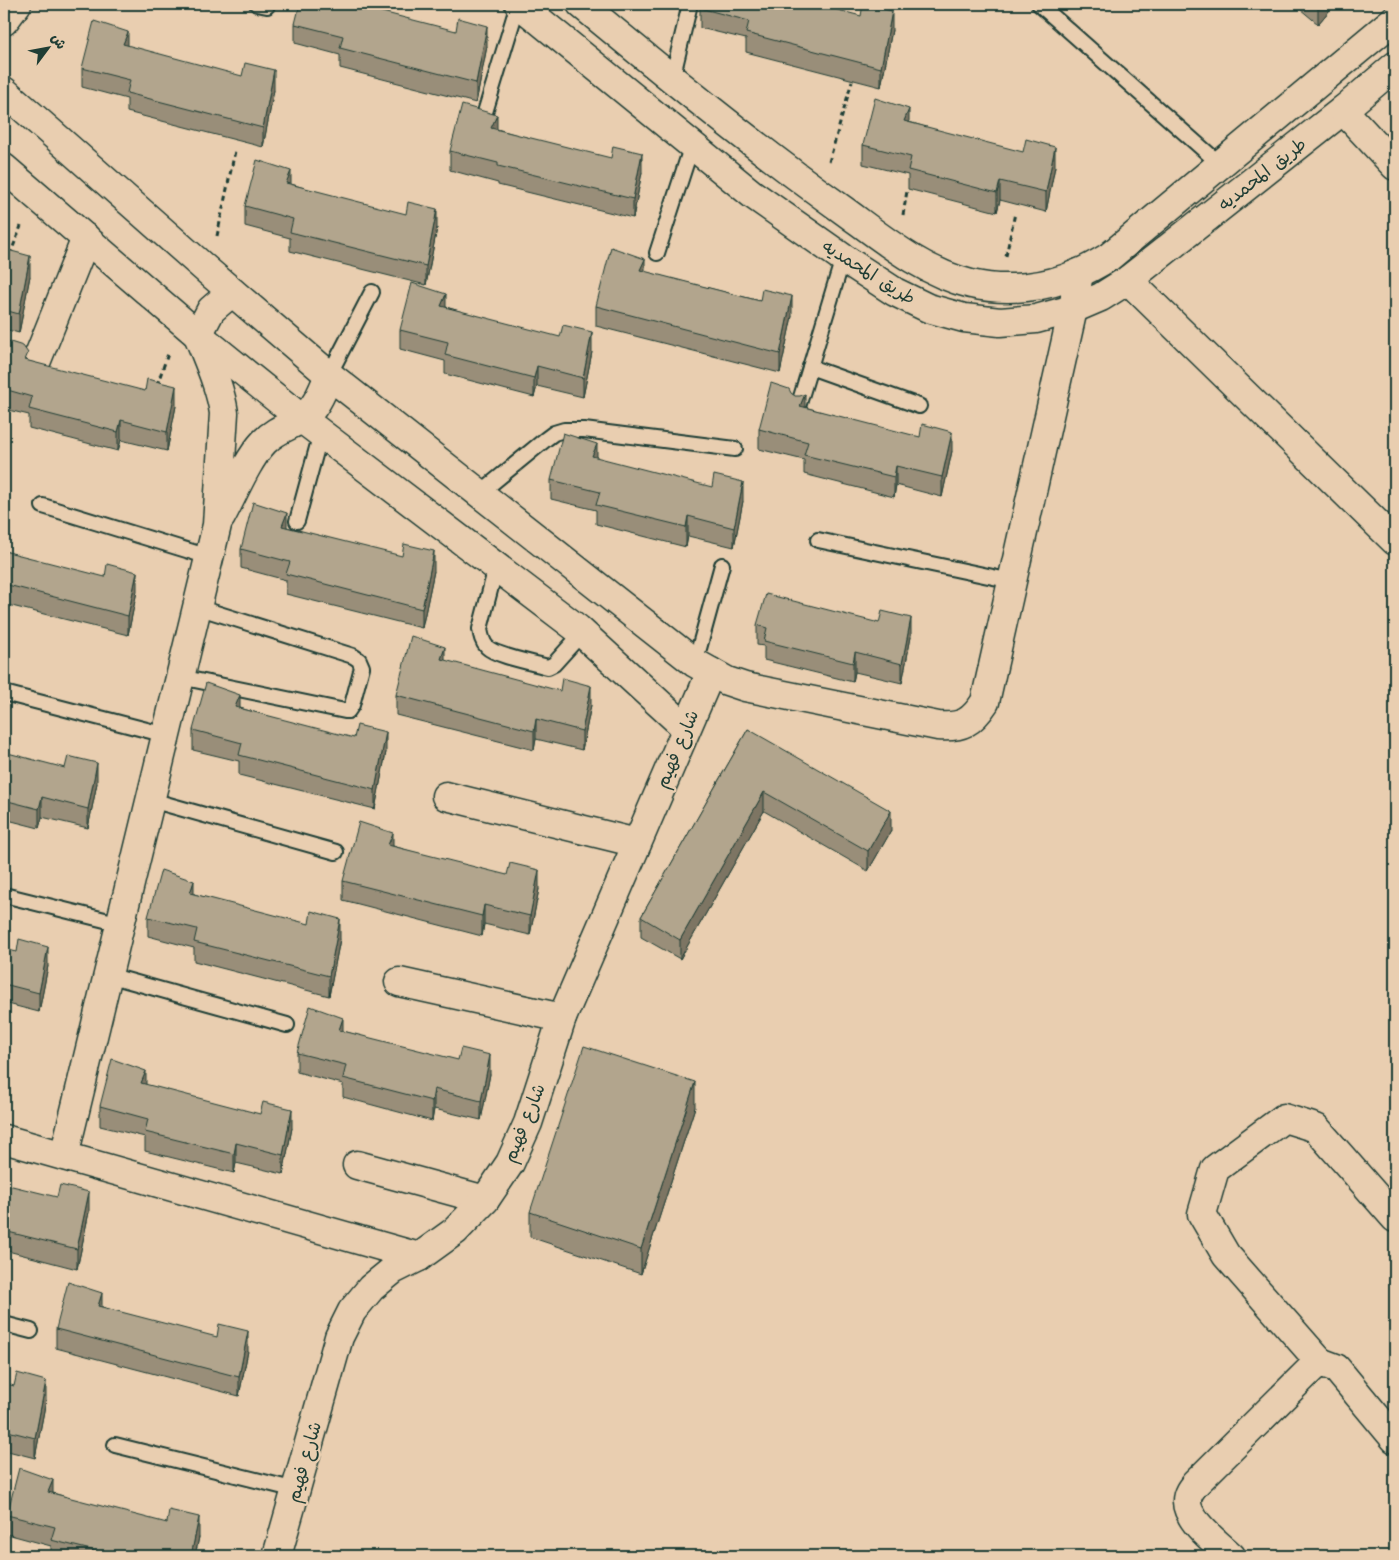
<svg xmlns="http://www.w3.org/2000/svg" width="1399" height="1560" viewBox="0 0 1399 1560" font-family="Kalam,'Playpen Sans Arabic',sans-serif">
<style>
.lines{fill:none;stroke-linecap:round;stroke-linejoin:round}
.lane-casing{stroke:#1f3d34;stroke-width:18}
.street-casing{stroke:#1f3d34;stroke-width:31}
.path{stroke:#1f3d34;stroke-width:3;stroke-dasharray:5 4;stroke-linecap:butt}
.lane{stroke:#e9ceb0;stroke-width:14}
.street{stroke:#e9ceb0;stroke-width:28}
.wall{fill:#998e79;stroke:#1f3d34}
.shaded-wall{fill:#7d7463;stroke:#1f3d34}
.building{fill:#b2a58d;stroke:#1f3d34}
.labels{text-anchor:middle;stroke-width:4.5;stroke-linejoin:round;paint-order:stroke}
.street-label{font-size:18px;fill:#1f3d34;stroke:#e9ceb0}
</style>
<rect width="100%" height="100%" fill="#e9ceb0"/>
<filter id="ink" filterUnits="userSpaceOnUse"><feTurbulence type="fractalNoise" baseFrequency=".02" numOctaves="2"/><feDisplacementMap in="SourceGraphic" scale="10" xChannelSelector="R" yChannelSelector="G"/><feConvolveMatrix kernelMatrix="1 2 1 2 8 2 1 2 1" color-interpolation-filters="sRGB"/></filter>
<g filter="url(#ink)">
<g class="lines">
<g class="lane-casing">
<g id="lane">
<path d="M257 4 267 6"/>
<path d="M1039 4 1221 165"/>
<path d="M672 79 690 4"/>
<path d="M483 119 518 4"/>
<path d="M657 253 692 145"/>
<path d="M810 367 919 406"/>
<path d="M329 375 372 292"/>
<path d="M798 407 843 258"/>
<path d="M480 493 546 439 554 433 564 430H584L735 449"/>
<path d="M43 506 209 557"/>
<path d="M297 521 321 433"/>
<path d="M818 540 1012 581"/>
<path d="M496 567 480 629C481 635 482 642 487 647 496 656 534 663 548 667L554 664 582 633"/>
<path d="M695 663 722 565"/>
<path d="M180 677 345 711H348L352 705 362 667 359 660 353 656 197 607"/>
<path d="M4 693 166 735"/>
<path d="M151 800 336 852"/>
<path d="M4 895 121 924"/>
<path d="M108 975 287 1025"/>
<path d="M4 1324 31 1331"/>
<path d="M115 1445 296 1490"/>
</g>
</g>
<g class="street-casing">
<g id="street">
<path d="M519 4 752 194 843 258 895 292 928 308 964 318 1000 322 1036 319 1073 309 1101 297 1128 280 1343 110 1395 66"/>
<path d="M581 4C667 75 753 146 843 210 883 239 922 272 971 284 1006 292 1046 288 1079 273 1089 269 1099 263 1109 257L1395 19"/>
<path d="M4 21 17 4"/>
<path d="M4 91 209 272 329 375 695 663 727 681 745 687 938 726C962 728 972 722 985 702L1073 309 1079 273"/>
<path d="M1343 110 1395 166"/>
<path d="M4 168 198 335 302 419 578 629 686 728"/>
<path d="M1128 280 1395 541"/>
<path d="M37 360 86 238"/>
<path d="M221 517C233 495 247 460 264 442 274 431 287 427 300 420 315 411 323 390 329 375"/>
<path d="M446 796 637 843"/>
<path d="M399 982 562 1018"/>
<path d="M4 1139 419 1257"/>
<path d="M64 1156 217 525 224 413C220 386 208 361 198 335L211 310 232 292"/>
<path d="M357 1165 485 1200"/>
<path d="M1320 1362 1226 1255 1202 1214 1215 1169 1284 1118 1316 1128 1395 1218"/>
<path d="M277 1556 339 1337 352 1311 371 1288 393 1270 419 1257 455 1231 485 1200 510 1163 528 1123 562 1018 711 672"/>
<path d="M1231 1556C1218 1544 1186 1520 1187 1501 1187 1494 1191 1489 1195 1484L1311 1369 1320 1362 1336 1368 1395 1439"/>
</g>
</g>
<g class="path">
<path d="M829 162 852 81"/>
<path d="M903 215 907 191"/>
<path d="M217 236 235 151"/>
<path d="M10 255 21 226"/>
<path d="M1006 256 1015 213"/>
<path d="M157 385 169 351"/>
</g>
<use href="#lane" class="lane"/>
<use href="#street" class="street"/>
</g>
<g class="wall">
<path d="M1294 4H1335L1318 24Z"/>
<path d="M700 8 892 30 881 87 746 52V39L700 28Z"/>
<path d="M295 24 487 46 476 103 340 68V55L295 43Z"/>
<path d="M128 46 274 90 263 147 127 112V99L82 87V68Z"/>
<path d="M909 122 1055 166 1046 212 1000 200 997 212 908 189V175L863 164V145Z"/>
<path d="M497 129 642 172 633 218 498 185V183L450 170V151Z"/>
<path d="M291 184 437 228 426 285 290 251V238L245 226V206Z"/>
<path d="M4 249 30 276 19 333 4 329Z"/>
<path d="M645 272 760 301 792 316 780 373 596 326V306Z"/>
<path d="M446 307 592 352 583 397 537 386 534 397 445 374V361L400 349V330Z"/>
<path d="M4 340 28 361 176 406 167 451 121 440 118 451 29 428V415L4 409Z"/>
<path d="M791 393 805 407 952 451 942 497 896 485 894 497 804 474V460L759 449V429Z"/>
<path d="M597 458 743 501 734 547 688 536 686 547 596 524V510L551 499V480Z"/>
<path d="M287 527 434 571 422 628 286 594V580L241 568V549Z"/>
<path d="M4 551 137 591 128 635 4 604Z"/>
<path d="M757 625 911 637 902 683 855 672 853 682 764 660V646L757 645Z"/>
<path d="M445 661 591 705 582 750 536 739 534 750 396 715V695Z"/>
<path d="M240 708 386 752 375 809 239 775V761L193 750V730Z"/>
<path d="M748 729 891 831 868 871 764 811 680 959 641 937V917Z"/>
<path d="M4 752 97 783 88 828 42 817 39 828 4 819Z"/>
<path d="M393 846 539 889 530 935 484 924 482 936 343 900V881Z"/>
<path d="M194 894 340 939 329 996 194 961V948L148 936V917Z"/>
<path d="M4 949 48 966 39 1012 4 1003Z"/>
<path d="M343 1031 490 1074 481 1120 434 1109 432 1121 343 1097V1084L297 1072V1053Z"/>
<path d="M146 1085 292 1128 283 1174 236 1163 234 1173 145 1151V1137L100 1126V1106Z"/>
<path d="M695 1107 641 1274 530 1237V1212Z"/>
<path d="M4 1184 89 1212 77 1269 4 1250Z"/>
<path d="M102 1307 248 1351 239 1396 56 1348V1329Z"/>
<path d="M4 1383 46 1400 35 1458 4 1450Z"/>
<path d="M53 1493 199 1537 195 1556H51V1546L7 1534V1515Z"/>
</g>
<g class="shaded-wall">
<path d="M1319 4H1335L1318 24V5Z"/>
<path d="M892 11V30L881 87V68Z"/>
<path d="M487 26V46L476 103V83Z"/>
<path d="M128 32V52L123 44Z"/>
<path d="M274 70V90L263 147V128Z"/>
<path d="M909 109V128L904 121Z"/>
<path d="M497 115V135L491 128Z"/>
<path d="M1055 147V166L1046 212V192Z"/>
<path d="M642 153V172L633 218V199Z"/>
<path d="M291 171V190L286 183Z"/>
<path d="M1000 181V200L997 212V193Z"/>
<path d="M437 209V228L426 285V266Z"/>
<path d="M30 256V276L19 333V314Z"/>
<path d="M645 259V278L640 270Z"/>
<path d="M446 294V314L441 306Z"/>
<path d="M792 296V316L780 373V354Z"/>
<path d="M592 332V352L583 397V378Z"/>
<path d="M537 366V386L534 397V378Z"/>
<path d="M176 386V406L167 451V432Z"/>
<path d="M805 394V413L800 406Z"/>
<path d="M121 420V440L118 451V432Z"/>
<path d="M952 432V451L942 497V477Z"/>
<path d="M597 444V463L592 456Z"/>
<path d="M896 466V485L894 497V477Z"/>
<path d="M743 482V501L734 547V528Z"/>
<path d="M287 513V533L282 526Z"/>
<path d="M688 516V536L686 547V527Z"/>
<path d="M434 551V571L422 628V609Z"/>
<path d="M137 572V591L128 635V616Z"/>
<path d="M911 618V637L902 683V664Z"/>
<path d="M445 647V667L441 659Z"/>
<path d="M855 652V672L853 682V663Z"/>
<path d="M591 686V705L582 750V731Z"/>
<path d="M240 695V714L235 707Z"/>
<path d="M536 719V739L534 750V731Z"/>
<path d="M386 732V752L375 809V790Z"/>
<path d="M97 763V783L88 828V809Z"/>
<path d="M764 792V811L680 959V940Z"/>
<path d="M42 797V817L39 828V809Z"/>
<path d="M891 811V831L868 871V851Z"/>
<path d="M393 833V852L388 845Z"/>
<path d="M539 870V889L530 935V916Z"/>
<path d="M194 881V901L190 893Z"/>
<path d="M484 905V924L482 936V916Z"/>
<path d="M340 919V939L329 996V976Z"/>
<path d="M48 947V966L39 1012V993Z"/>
<path d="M343 1018V1037L339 1030Z"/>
<path d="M490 1055V1074L481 1120V1101Z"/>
<path d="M146 1071V1090L141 1083Z"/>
<path d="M695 1082V1107L641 1274V1249Z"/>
<path d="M434 1089V1109L432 1121V1101Z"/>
<path d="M292 1109V1128L283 1174V1155Z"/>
<path d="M236 1143V1163L234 1173V1154Z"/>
<path d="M89 1192V1212L77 1269V1249Z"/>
<path d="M102 1293V1313L98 1306Z"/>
<path d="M248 1331V1351L239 1396V1377Z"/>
<path d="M46 1381V1400L35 1458V1438Z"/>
<path d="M53 1480V1499L48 1492Z"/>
<path d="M199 1517V1537L195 1556H191Z"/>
</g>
<g class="building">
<path d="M300 4H351L456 31 458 18 487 26 476 83 340 48 343 36 295 24Z"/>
<path d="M702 4H815L861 16 863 4 892 11 881 68 746 33 749 21 700 8Z"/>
<path d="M94 21 128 32 123 44 242 76 245 63 274 70 263 128 127 93 130 80 82 68Z"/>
<path d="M875 98 909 109 904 121 1023 152 1026 139 1055 147 1046 192 1000 181 997 193 908 170 911 157 863 145Z"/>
<path d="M462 105 497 115 491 128 611 158 613 146 642 153 633 199 498 166V163L450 151Z"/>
<path d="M257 160 291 171 286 183 406 214 408 202 437 209 426 266 290 232 293 219 245 206Z"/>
<path d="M611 247 645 259 640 270 760 301 762 289 792 296 780 354 596 306Z"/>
<path d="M4 249 30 256 19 314 4 310Z"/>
<path d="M412 283 446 294 441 306 560 337 563 325 592 332 583 378 537 366 534 378 445 355 448 342 400 330Z"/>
<path d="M4 340 23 346 28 353 25 360 145 391 147 379 176 386 167 432 121 420 118 432 29 409 32 397 4 389Z"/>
<path d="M771 383 789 389 791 393 795 396H800L805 394 800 406 920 437 922 424 952 432 942 477 896 466 894 477 804 455 808 442 759 429Z"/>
<path d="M563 433 597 444 592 456 712 487 714 475 743 482 734 528 688 516 686 527 596 505 600 492 551 480Z"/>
<path d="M253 502 287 513 282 526 402 556 404 544 434 551 422 609 286 574 290 562 241 549Z"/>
<path d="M4 551 105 577 107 564 137 572 128 616 4 584Z"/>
<path d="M766 594 879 623 882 611 911 618 902 664 855 652 853 663 764 641 767 628 757 625Z"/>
<path d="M411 636 445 647 441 659 560 691 562 678 591 686 582 731 536 719 534 731 396 695Z"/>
<path d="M206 683 240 695 235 707 354 738 357 725 386 732 375 790 239 755 242 743 193 730Z"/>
<path d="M748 729 891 811 868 851 764 792 680 940 641 917Z"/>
<path d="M4 752 65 768 68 756 97 763 88 809 42 797 39 809 4 800Z"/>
<path d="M359 822 393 833 388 845 507 875 510 863 539 870 530 916 484 905 482 916 343 881Z"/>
<path d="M161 870 194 881 190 893 309 924 311 911 340 919 329 976 194 942 197 929 148 917Z"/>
<path d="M19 939 48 947 39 993 4 984V949L17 952Z"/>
<path d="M310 1006 343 1018 339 1030 458 1060 461 1048 490 1055 481 1101 434 1089 432 1101 343 1078 346 1065 297 1053Z"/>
<path d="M584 1046 695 1082 641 1249 530 1212Z"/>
<path d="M112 1059 146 1071 141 1083 260 1114 263 1102 292 1109 283 1155 236 1143 234 1154 145 1132 148 1119 100 1106Z"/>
<path d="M4 1184 57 1197 60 1185 89 1192 77 1249 4 1231Z"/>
<path d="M68 1282 102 1293 98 1306 217 1337 219 1324 248 1331 239 1377 56 1329Z"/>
<path d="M17 1373 46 1381 35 1438 4 1430V1383L14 1386Z"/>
<path d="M19 1468 53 1480 48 1492 167 1523 169 1510 199 1517 191 1556H161L143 1552 142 1556H115L51 1540 55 1527 7 1515Z"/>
</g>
</g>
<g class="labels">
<g class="street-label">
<text transform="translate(1262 174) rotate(-38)" y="6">طريق المحمديه</text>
<text transform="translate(869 272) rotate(32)" y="6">طريق المحمديه</text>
<text transform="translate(677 749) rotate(-67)" y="6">شارع فهيم</text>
<text transform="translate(524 1123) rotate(-68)" y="6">شارع فهيم</text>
<text transform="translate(304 1462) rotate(-74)" y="6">شارع فهيم</text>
</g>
</g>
<rect width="1399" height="1560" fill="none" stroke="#e9ceb0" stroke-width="20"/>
<rect x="10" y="10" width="1379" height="1540" fill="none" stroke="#1f3d34" stroke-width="2" filter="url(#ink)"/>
<g transform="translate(48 48) rotate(58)" stroke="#e9ceb0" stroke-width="4" paint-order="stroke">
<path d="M0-4L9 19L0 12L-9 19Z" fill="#1f3d34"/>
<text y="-8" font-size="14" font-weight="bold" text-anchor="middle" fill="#1f3d34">ش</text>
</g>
</svg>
